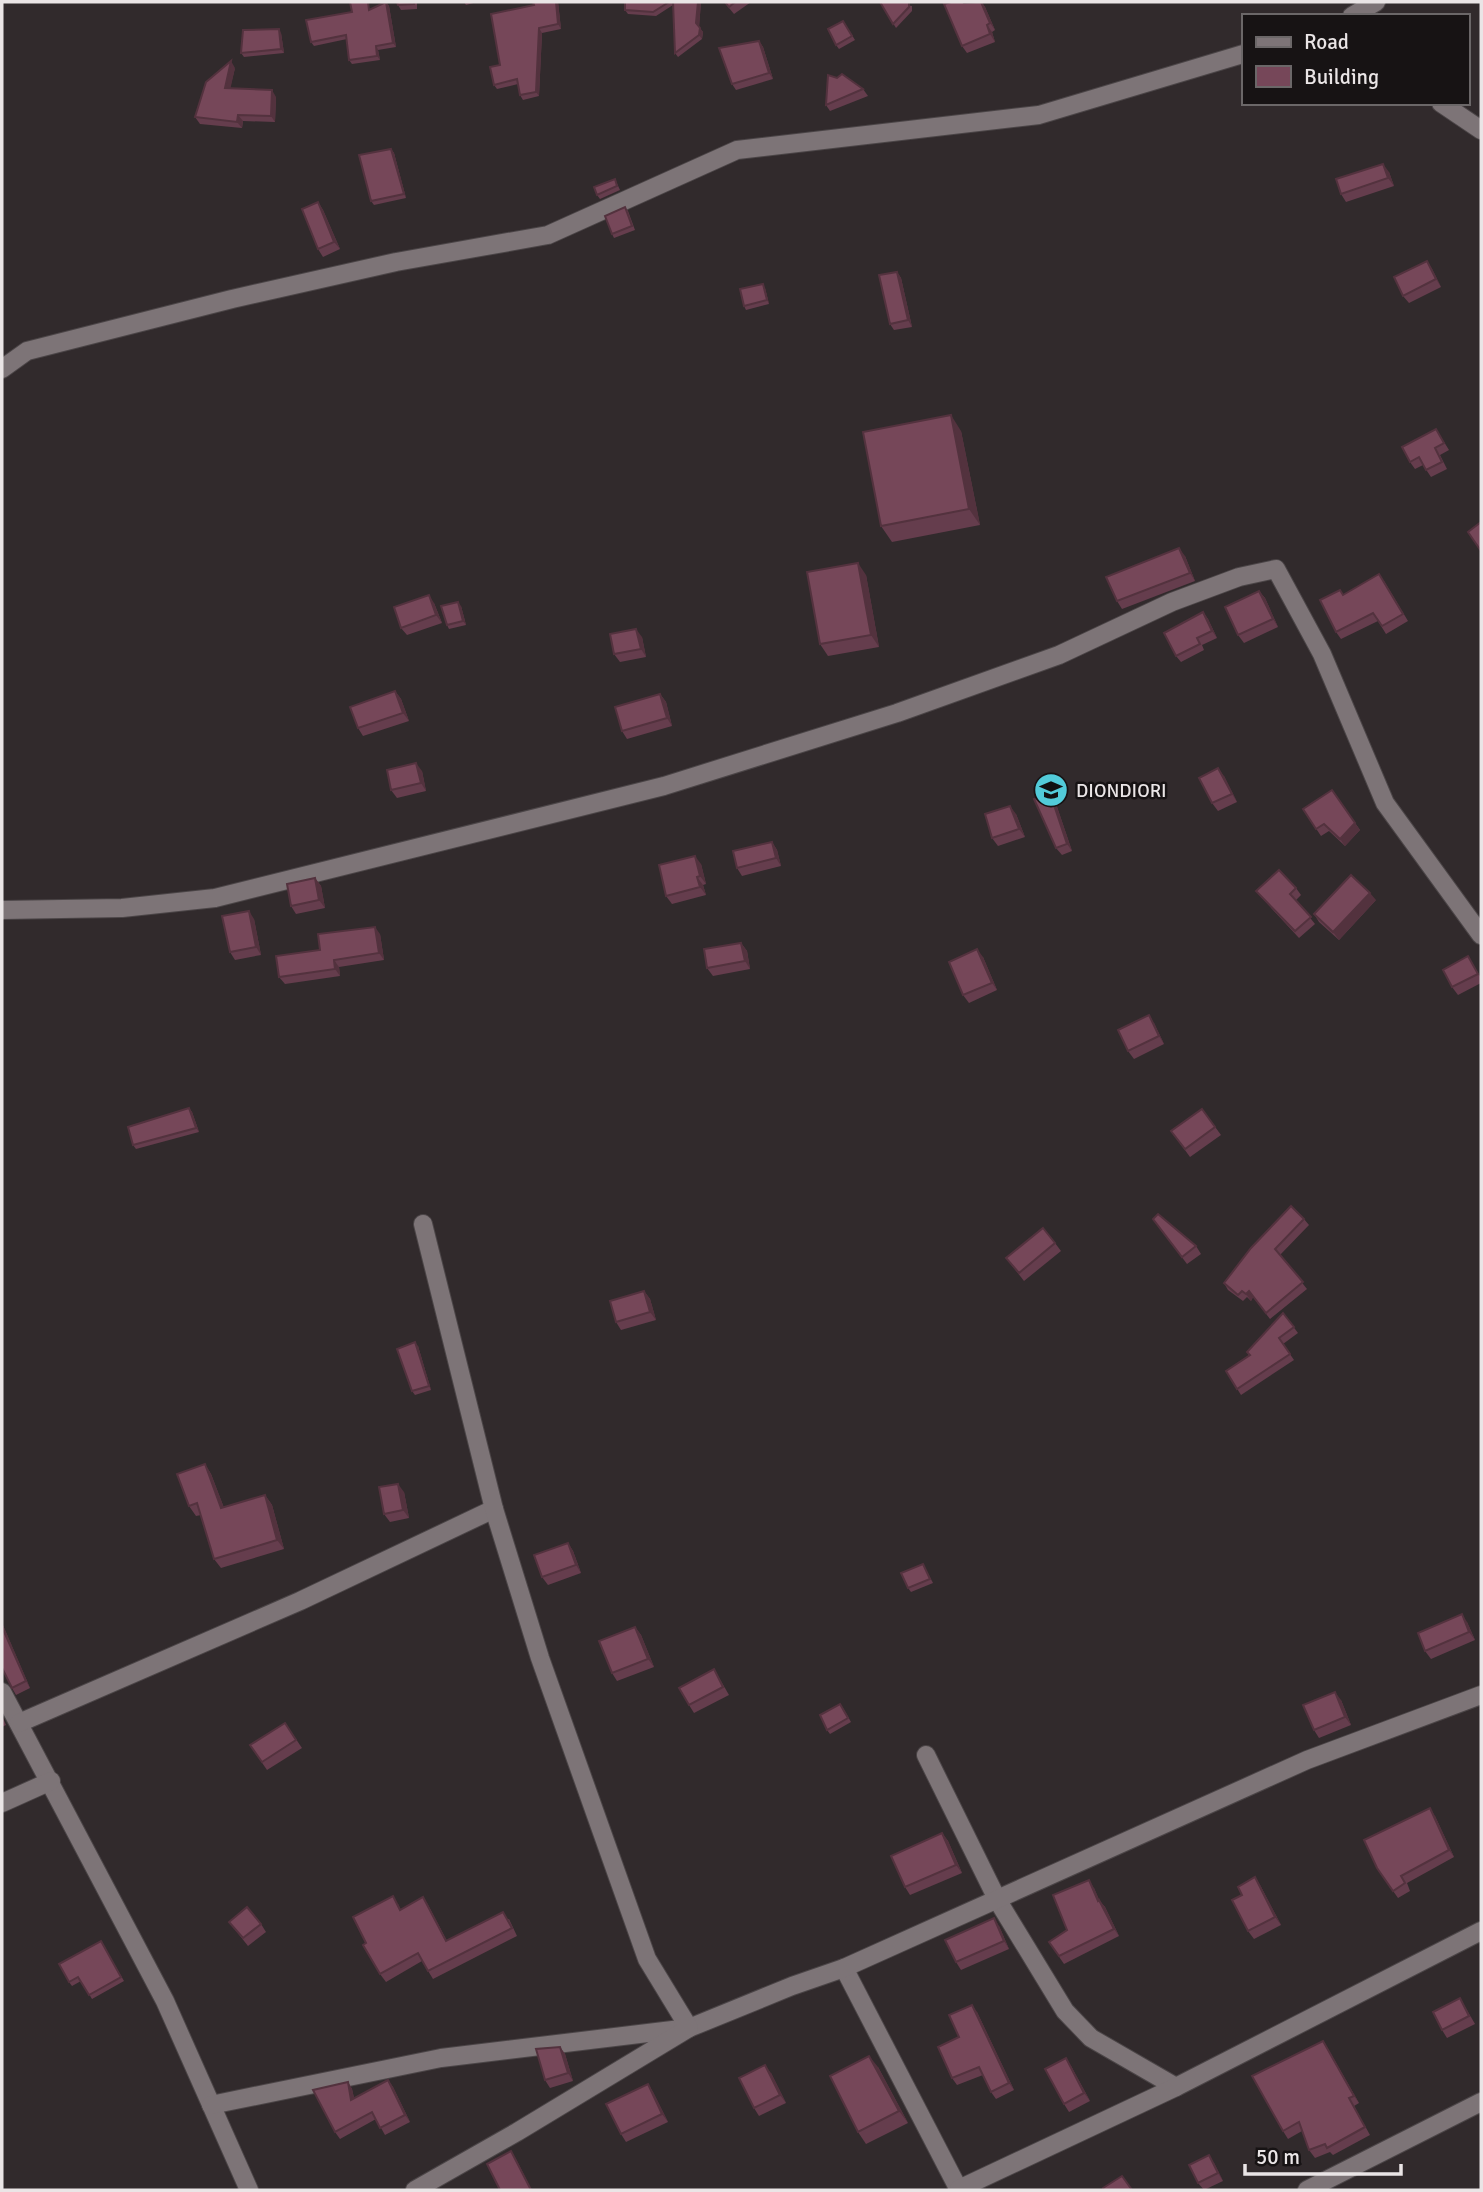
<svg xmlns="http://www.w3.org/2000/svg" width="1483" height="2192" viewBox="0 0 1483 2192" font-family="Signika,sans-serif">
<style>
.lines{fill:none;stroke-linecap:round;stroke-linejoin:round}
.street-casing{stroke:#4b4547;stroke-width:20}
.street{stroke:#7d7477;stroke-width:18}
.wall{fill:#653d4d}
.shaded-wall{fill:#53323e}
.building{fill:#764759;stroke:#53323e;stroke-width:2}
.labels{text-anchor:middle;stroke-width:5;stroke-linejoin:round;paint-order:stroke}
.poi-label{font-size:19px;fill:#eae5e6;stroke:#171314;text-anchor:start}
</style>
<rect width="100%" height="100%" fill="#312a2c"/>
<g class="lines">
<g class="street-casing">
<g id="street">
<path d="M1352 16 1376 2"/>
<path d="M1441 103 1481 130"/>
<path d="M2 369 27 351 232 299 396 262 548 235 737 150 1039 115 1243 54"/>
<path d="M2 910 122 908 215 898 664 786 897 713 1059 655 1172 602 1239 577 1276 569 1322 654 1385 803 1481 935"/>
<path d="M2 1692 165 2001 249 2190"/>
<path d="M19 1723 300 1601 494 1509"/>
<path d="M926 1755 998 1901 1065 2011 1091 2038 1176 2087"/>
<path d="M2 1803 51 1781"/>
<path d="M844 1968 959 2190"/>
<path d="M211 2105 441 2058 689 2028 792 1986 844 1968 1307 1760 1481 1695"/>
<path d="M959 2189 1176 2087 1481 1931"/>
<path d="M415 2190 517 2132 689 2028 647 1959 540 1658 494 1509 423 1224"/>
<path d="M1307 2190 1481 2102"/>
</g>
</g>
<use href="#street" class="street"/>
</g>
<g class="wall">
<path d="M386 2 389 6 396 47 378 50 380 60 352 64 349 60 347 39 314 46 311 42 371 9Z"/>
<path d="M417 2V9L401 10 398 5Z"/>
<path d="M464 2H477L466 5Z"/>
<path d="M558 2 561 29 542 33 539 96 523 100 520 95 518 84 497 89 494 85 500 65 534 5Z"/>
<path d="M625 2H701L699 27 703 32 702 39 678 57 675 53 673 5 656 16 628 14 625 10Z"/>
<path d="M724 2H751L734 14Z"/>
<path d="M880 2 912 6V11L896 28Z"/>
<path d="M966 2H984L982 3 985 7 995 30 992 32 995 42 967 53 962 46Z"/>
<path d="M843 21 855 40 839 49 836 45Z"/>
<path d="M281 33 284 53 244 57 241 53Z"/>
<path d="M759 41 763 47 773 79 736 90 732 84Z"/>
<path d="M235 68 230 88 276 97 275 122 243 121 242 128 200 124 195 117Z"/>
<path d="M837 78 863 89 868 96 830 111 826 105Z"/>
<path d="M391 149 394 153 406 198 374 205 371 201Z"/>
<path d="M1389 172 1394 186 1346 202 1341 194Z"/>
<path d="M615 179 620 190 600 199 597 195Z"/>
<path d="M318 202 323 210 340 249 323 257 318 249Z"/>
<path d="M625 207 628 211 635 230 614 238 612 234Z"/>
<path d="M1427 261 1432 269 1441 287 1409 303 1403 296Z"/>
<path d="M897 272 901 278 912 327 894 330 890 324Z"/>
<path d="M765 288 769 304 746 310 744 306Z"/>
<path d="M1436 429 1449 450 1440 455 1447 469 1431 477 1423 465 1415 469 1410 462Z"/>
<path d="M961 431 980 525 892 542 881 526Z"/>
<path d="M1185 556 1195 581 1122 609 1117 601Z"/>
<path d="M866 575 879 647 828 656 820 644Z"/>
<path d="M1384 581 1408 621 1386 634 1378 621 1341 639 1336 632 1344 595Z"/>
<path d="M1259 591 1265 598 1278 627 1244 643 1238 635Z"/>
<path d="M434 603 442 623 407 635 401 628Z"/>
<path d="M461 606 466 625 449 629 447 625Z"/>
<path d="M1203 612 1208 619 1217 638 1202 645 1204 650 1181 662 1176 656Z"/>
<path d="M642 637 646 657 620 662 614 654Z"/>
<path d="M395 691 401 699 409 721 363 736 358 728Z"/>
<path d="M660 694 666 702 672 726 627 739 622 731Z"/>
<path d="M422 771 426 791 397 798 391 790Z"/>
<path d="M1224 776 1237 802 1218 811 1212 803Z"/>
<path d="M1332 790 1360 830 1345 846 1329 831 1321 836 1303 809Z"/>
<path d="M1050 793 1055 801 1072 851 1062 855 1056 848Z"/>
<path d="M1016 814 1025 837 998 846 992 838Z"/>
<path d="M772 842 777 850 781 866 742 876 737 868Z"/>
<path d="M701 864 706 884 703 885 706 895 672 904 666 896Z"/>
<path d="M315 878 321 886 325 908 296 914 291 906Z"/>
<path d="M1296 888 1301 895 1296 900 1315 924 1299 938 1261 897 1256 891Z"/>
<path d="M1376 900 1339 940 1319 922 1314 914Z"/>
<path d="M254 919 261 955 235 960 230 952Z"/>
<path d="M380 934 384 960 339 967 340 976 285 984 279 977 320 950Z"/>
<path d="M741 943 747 951 750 969 713 976 707 968Z"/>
<path d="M1468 956 1481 978V983L1458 995 1452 987Z"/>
<path d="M983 957 997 990 969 1003 963 995Z"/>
<path d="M1154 1023 1164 1044 1134 1059 1128 1051Z"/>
<path d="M189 1108 192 1112 199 1132 136 1149 133 1145Z"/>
<path d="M1202 1109 1221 1135 1190 1157 1171 1131Z"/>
<path d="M1153 1219 1196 1246 1201 1254 1187 1264Z"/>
<path d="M1304 1219 1309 1225 1280 1255 1307 1289 1270 1319 1253 1297 1251 1301 1247 1297 1243 1301 1228 1290 1224 1283Z"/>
<path d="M1055 1243 1061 1251 1024 1281 1006 1258Z"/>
<path d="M644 1291 650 1299 656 1320 621 1330 616 1322Z"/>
<path d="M1283 1313 1298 1333 1283 1344 1294 1360 1241 1395 1226 1371 1249 1356 1247 1352Z"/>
<path d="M418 1346 431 1390 415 1395 412 1391Z"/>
<path d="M205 1464 211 1474 224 1508 265 1495 272 1505 284 1549 221 1568 214 1559 201 1515 196 1516 189 1506Z"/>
<path d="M404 1492 409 1518 390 1522 384 1514Z"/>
<path d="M568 1543 573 1551 581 1573 548 1585 542 1577Z"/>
<path d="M923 1564 933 1583 911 1592 908 1588Z"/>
<path d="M1467 1622 1475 1640 1431 1659 1425 1651Z"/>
<path d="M2 1623 30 1688 16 1695 12 1688Z"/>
<path d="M635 1627 641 1635 654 1667 617 1681 612 1673Z"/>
<path d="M714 1669 729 1695 694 1713 689 1705Z"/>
<path d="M1341 1700 1351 1725 1319 1738 1314 1730Z"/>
<path d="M843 1708 851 1722 830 1734 827 1730Z"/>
<path d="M2 1716 6 1725 2 1727Z"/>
<path d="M285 1723 302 1748 267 1770 250 1745Z"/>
<path d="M1435 1816 1454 1857 1407 1883 1410 1891 1398 1898 1377 1868Z"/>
<path d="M942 1833 948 1841 962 1873 910 1895 905 1887Z"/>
<path d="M1255 1877 1260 1885 1281 1925 1254 1939 1248 1931 1242 1895Z"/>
<path d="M1094 1888 1099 1900 1105 1907 1119 1936 1064 1964 1049 1942 1067 1930Z"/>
<path d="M423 1897 428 1905 447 1941 509 1919 517 1936 433 1979 422 1961 386 1982 380 1974 366 1943 398 1904 401 1910Z"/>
<path d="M229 1922 261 1924 266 1932 248 1946Z"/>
<path d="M999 1926 1009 1949 961 1970 956 1962Z"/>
<path d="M101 1941 124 1981 92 1999 81 1981 72 1986 69 1982Z"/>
<path d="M1460 1998 1475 2024 1447 2038 1442 2030Z"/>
<path d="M977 2012 1014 2090 996 2099 991 2092 983 2075 957 2085 952 2078 959 2037Z"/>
<path d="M560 2047 565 2054 573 2081 550 2088 545 2080Z"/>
<path d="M1328 2049 1359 2103 1354 2106 1370 2135 1333 2155 1330 2152 1315 2158 1309 2150 1302 2131 1288 2139 1283 2131Z"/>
<path d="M1071 2066 1090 2101 1069 2112 1064 2104Z"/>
<path d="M878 2067 908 2123 866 2144 858 2132Z"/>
<path d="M771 2073 786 2103 759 2116 754 2108Z"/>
<path d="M388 2080 393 2087 410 2122 385 2135 376 2119 340 2139 335 2132 348 2082 352 2089 354 2098Z"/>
<path d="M648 2084 653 2092 668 2122 626 2142 621 2134Z"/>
<path d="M1214 2163 1223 2181 1204 2190 1198 2183Z"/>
</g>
<g class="shaded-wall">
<path d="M386 2 389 6 396 47 393 43Z"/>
<path d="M556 2H558L561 29 558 24Z"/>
<path d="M698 2H701L699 27 696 23Z"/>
<path d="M982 2 985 7 995 30 990 23Z"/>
<path d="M987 25 992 32 995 42 990 34Z"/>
<path d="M539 28 542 33 539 96 536 92Z"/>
<path d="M700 28 703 32 702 39 699 35Z"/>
<path d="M279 29 281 33 284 53 281 49Z"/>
<path d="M759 41 763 47 773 79 769 73Z"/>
<path d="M376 46 378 50 380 60 377 56Z"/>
<path d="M231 61 235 68 229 95 225 88Z"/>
<path d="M272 90 276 97 275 122 271 116Z"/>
<path d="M238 115 243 121 242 128 237 122Z"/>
<path d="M391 149 394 153 406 198 404 194Z"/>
<path d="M1383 164 1389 172 1394 186 1388 178Z"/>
<path d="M318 202 323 210 340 249 334 242Z"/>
<path d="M1427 261 1432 269 1441 287 1436 279Z"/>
<path d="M897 272 901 278 912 327 908 320Z"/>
<path d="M763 284 765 288 769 304 767 300Z"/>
<path d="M951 415 961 431 980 525 969 509Z"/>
<path d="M1179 548 1185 556 1195 581 1190 573Z"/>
<path d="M858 563 866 575 879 647 871 635Z"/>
<path d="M1259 591 1265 598 1278 627 1273 619Z"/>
<path d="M429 595 434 603 442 623 436 615Z"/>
<path d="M458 602 461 606 466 625 463 621Z"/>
<path d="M1203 612 1208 619 1217 638 1212 631Z"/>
<path d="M636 629 642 637 646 657 641 649Z"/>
<path d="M395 691 401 699 409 721 403 713Z"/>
<path d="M660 694 666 702 672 726 667 718Z"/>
<path d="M416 763 422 771 426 791 421 783Z"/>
<path d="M1218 768 1224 776 1237 802 1232 794Z"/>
<path d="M1050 793 1055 801 1072 851 1067 844Z"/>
<path d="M1010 806 1016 814 1025 837 1019 829Z"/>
<path d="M1355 823 1360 830 1345 846 1340 839Z"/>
<path d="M772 842 777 850 781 866 776 858Z"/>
<path d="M695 856 701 864 706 884 700 876Z"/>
<path d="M697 877 703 885 706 895 700 887Z"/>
<path d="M315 878 321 886 325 908 319 900Z"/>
<path d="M1370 893 1376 900 1339 940 1333 932Z"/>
<path d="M249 911 254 919 261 955 256 947Z"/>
<path d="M375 927 380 934 384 960 379 953Z"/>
<path d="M741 943 747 951 750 969 745 961Z"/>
<path d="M977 949 983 957 997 990 992 983Z"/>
<path d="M334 960 339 967 340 976 335 969Z"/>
<path d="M1149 1015 1154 1023 1164 1044 1159 1036Z"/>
<path d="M189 1108 192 1112 199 1132 196 1128Z"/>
<path d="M644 1291 650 1299 656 1320 650 1312Z"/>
<path d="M1249 1291 1253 1297 1251 1301 1246 1294Z"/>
<path d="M415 1342 418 1346 431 1390 429 1386Z"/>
<path d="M205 1464 211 1474 228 1518 221 1508Z"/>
<path d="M398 1484 404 1492 409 1518 403 1510Z"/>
<path d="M265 1495 272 1505 284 1549 277 1540Z"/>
<path d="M568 1543 573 1551 581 1573 576 1565Z"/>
<path d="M1462 1614 1467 1622 1475 1640 1469 1632Z"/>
<path d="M2 1623 30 1688 26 1681 2 1627Z"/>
<path d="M635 1627 641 1635 654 1667 648 1659Z"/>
<path d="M1335 1692 1341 1700 1351 1725 1345 1717Z"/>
<path d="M1430 1808 1435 1816 1454 1857 1449 1850Z"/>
<path d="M942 1833 948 1841 962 1873 956 1865Z"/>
<path d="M1255 1877 1260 1885 1281 1925 1275 1917Z"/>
<path d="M1089 1880 1094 1888 1103 1908 1098 1901Z"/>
<path d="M423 1897 428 1905 451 1949 446 1941Z"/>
<path d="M1099 1900 1105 1907 1119 1936 1114 1929Z"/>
<path d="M994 1918 999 1926 1009 1949 1004 1941Z"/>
<path d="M972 2005 977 2012 1014 2090 1009 2083Z"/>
<path d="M1323 2041 1328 2049 1359 2103 1354 2096Z"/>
<path d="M560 2047 565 2054 573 2081 568 2073Z"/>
<path d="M869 2056 878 2067 908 2123 899 2111Z"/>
<path d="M1066 2058 1071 2066 1090 2101 1084 2093Z"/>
<path d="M765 2065 771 2073 786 2103 780 2095Z"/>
<path d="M388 2080 393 2087 410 2122 405 2115Z"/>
<path d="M348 2082 352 2089 356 2107 351 2100Z"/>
<path d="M648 2084 653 2092 668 2122 662 2114Z"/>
<path d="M511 2151 516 2159 532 2190H531Z"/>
<path d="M1209 2155 1214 2163 1223 2181 1218 2173Z"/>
</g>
<g class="building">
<path d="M350 2H368L369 10 386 2 393 43 376 46 377 56 349 60 346 35 311 42 306 20 352 12Z"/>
<path d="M397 2H414V4L398 5Z"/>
<path d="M533 2H556L558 24 539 28 536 92 520 95 517 79 494 85 490 67 500 65 491 14 534 5Z"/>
<path d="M625 2H669L653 12 625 10Z"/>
<path d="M673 2H698L696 23 700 28 699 35 675 53Z"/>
<path d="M725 2H735L729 7Z"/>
<path d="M880 2H909V7L893 24Z"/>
<path d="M951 2H963L964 3 981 2 990 23 987 25 990 34 962 46 944 4Z"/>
<path d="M843 21 852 36 836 45 828 29Z"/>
<path d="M279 29 281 49 241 53 243 30Z"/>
<path d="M759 41 769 73 732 84 719 48Z"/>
<path d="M231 61 225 88 272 90 271 116 238 115 237 122 195 117 206 82Z"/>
<path d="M842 74 863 89 826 105 828 75 837 78Z"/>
<path d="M391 149 404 194 371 201 359 155Z"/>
<path d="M1383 164 1388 178 1341 194 1336 179Z"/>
<path d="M615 179 617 186 597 195 594 187Z"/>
<path d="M318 202 334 242 318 249 302 209Z"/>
<path d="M625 207 632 226 612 234 605 216Z"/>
<path d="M1427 261 1436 279 1403 296 1394 277Z"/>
<path d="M897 272 908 320 890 324 879 275Z"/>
<path d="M763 284 767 300 744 306 740 289Z"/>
<path d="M951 415 969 509 881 526 863 432Z"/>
<path d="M1436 429 1444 443 1435 448 1442 462 1426 470 1419 457 1410 462 1402 447Z"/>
<path d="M1481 522V551L1468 532Z"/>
<path d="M1179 548 1190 573 1117 601 1106 577Z"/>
<path d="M858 563 871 635 820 644 807 572Z"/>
<path d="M1379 574 1403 614 1382 626 1373 613 1336 632 1320 600 1340 590 1343 595Z"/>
<path d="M1259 591 1273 619 1238 635 1225 607Z"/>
<path d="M429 595 436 615 401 628 394 607Z"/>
<path d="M458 602 463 621 447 625 441 606Z"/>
<path d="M1203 612 1212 631 1197 638 1200 644 1176 656 1164 633Z"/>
<path d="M636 629 641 649 614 654 610 634Z"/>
<path d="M395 691 403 713 358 728 350 707Z"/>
<path d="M660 694 667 718 622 731 615 707Z"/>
<path d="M416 763 421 783 391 790 387 770Z"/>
<path d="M1218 768 1232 794 1212 803 1199 778Z"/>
<path d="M1332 790 1355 823 1340 839 1324 824 1316 829 1303 809Z"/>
<path d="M1050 793 1067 844 1056 848 1034 799Z"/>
<path d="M1010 806 1019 829 992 838 985 814Z"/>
<path d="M772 842 776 858 737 868 733 851Z"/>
<path d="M695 856 700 876 697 877 700 887 666 896 659 865Z"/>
<path d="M1279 870 1296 888 1290 894 1311 917 1295 931 1256 891Z"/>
<path d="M1351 875 1370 893 1333 932 1314 914Z"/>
<path d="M315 878 319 900 291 906 287 884Z"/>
<path d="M249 911 256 947 230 952 222 916Z"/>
<path d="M375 927 379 953 334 960 335 969 279 977 276 956 320 950 318 934Z"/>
<path d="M741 943 745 961 707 968 704 949Z"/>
<path d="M977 949 992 983 963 995 949 962Z"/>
<path d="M1468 956 1478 974 1452 987 1443 970Z"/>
<path d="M1149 1015 1159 1036 1128 1051 1118 1030Z"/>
<path d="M189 1108 196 1128 133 1145 128 1127Z"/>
<path d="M1202 1109 1215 1127 1185 1149 1171 1131Z"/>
<path d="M1291 1206 1304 1219 1275 1249 1303 1282 1266 1313 1249 1291 1246 1294 1242 1291 1238 1295 1224 1283 1251 1248Z"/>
<path d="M1158 1214 1196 1246 1182 1257 1153 1219Z"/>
<path d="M1043 1228 1055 1243 1019 1273 1006 1258Z"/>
<path d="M644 1291 650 1312 616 1322 610 1301Z"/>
<path d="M1283 1313 1294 1327 1279 1338 1290 1354 1237 1389 1226 1371 1250 1355 1247 1352Z"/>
<path d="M415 1342 429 1386 412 1391 397 1349Z"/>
<path d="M205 1464 221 1508 265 1495 277 1540 214 1559 197 1503 189 1506 177 1474Z"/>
<path d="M398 1484 403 1510 384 1514 379 1487Z"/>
<path d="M568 1543 576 1565 542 1577 534 1555Z"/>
<path d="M923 1564 930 1579 908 1588 901 1573Z"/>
<path d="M1462 1614 1469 1632 1425 1651 1418 1633Z"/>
<path d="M2 1627 26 1681 12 1688 2 1668Z"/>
<path d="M635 1627 648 1659 612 1673 599 1641Z"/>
<path d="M714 1669 723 1687 689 1705 679 1688Z"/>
<path d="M1335 1692 1345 1717 1314 1730 1303 1705Z"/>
<path d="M840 1704 848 1718 827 1730 820 1715Z"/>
<path d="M285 1723 296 1740 262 1762 250 1745Z"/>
<path d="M1430 1808 1449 1850 1401 1876 1405 1883 1393 1891 1377 1868 1364 1840Z"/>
<path d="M942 1833 956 1865 905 1887 891 1856Z"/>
<path d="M1255 1877 1275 1917 1248 1931 1232 1900 1242 1895 1238 1887Z"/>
<path d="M1089 1880 1098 1901 1099 1900 1114 1929 1059 1956 1049 1942 1067 1930 1053 1895Z"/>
<path d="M393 1896 400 1910 423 1897 446 1941 503 1912 512 1928 428 1971 418 1953 380 1974 363 1945 366 1943 353 1917Z"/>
<path d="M247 1907 261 1924 243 1938 229 1922Z"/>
<path d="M994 1918 1004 1941 956 1962 945 1940Z"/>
<path d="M101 1941 121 1977 89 1995 78 1977 69 1982 59 1964Z"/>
<path d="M1460 1998 1469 2016 1442 2030 1433 2012Z"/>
<path d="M972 2005 1009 2083 991 2092 979 2067 952 2078 938 2047 959 2037 949 2015Z"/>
<path d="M1323 2041 1354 2096 1349 2098 1365 2127 1327 2148 1325 2144 1309 2150 1299 2122 1283 2131 1252 2076Z"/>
<path d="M560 2047 568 2073 545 2080 536 2049Z"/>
<path d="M869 2056 899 2111 858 2132 830 2076Z"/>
<path d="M1066 2058 1084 2093 1064 2104 1045 2069Z"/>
<path d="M765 2065 780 2095 754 2108 739 2078Z"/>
<path d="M388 2080 405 2115 380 2128 372 2112 335 2132 313 2090 348 2082 351 2100Z"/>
<path d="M648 2084 662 2114 621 2134 606 2104Z"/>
<path d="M511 2151 531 2190H500L487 2164Z"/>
<path d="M1209 2155 1218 2173 1198 2183 1189 2165Z"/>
<path d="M1122 2176 1132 2190H1104L1103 2188Z"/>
</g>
<defs>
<g id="school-disc" transform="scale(1.75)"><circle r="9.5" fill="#52cbd9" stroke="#171314"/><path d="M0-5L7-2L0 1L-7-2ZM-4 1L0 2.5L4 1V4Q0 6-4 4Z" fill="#111"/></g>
</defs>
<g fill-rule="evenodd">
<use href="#school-disc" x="1051" y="790"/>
</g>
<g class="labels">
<g class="poi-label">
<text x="1076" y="797">DIONDIORI</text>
</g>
</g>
<rect width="1483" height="2192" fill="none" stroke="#eae5e6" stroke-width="7"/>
<rect x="1242" y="14" width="228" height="91" fill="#171314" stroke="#6b6768" stroke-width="2"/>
<rect x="1256" y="37" width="35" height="10" fill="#7d7477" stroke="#6b6768" stroke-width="2"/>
<text x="1304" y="49" font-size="21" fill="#eae5e6">Road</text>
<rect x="1256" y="66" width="35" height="21" fill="#764759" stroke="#6b6768" stroke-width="2"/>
<text x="1304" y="84" font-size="21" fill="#eae5e6">Building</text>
<path d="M1245 2164v10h156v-10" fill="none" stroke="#eae5e6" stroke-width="3.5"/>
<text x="1256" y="2164" font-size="21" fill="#eae5e6" stroke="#171314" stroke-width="5" paint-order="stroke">50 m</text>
</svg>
